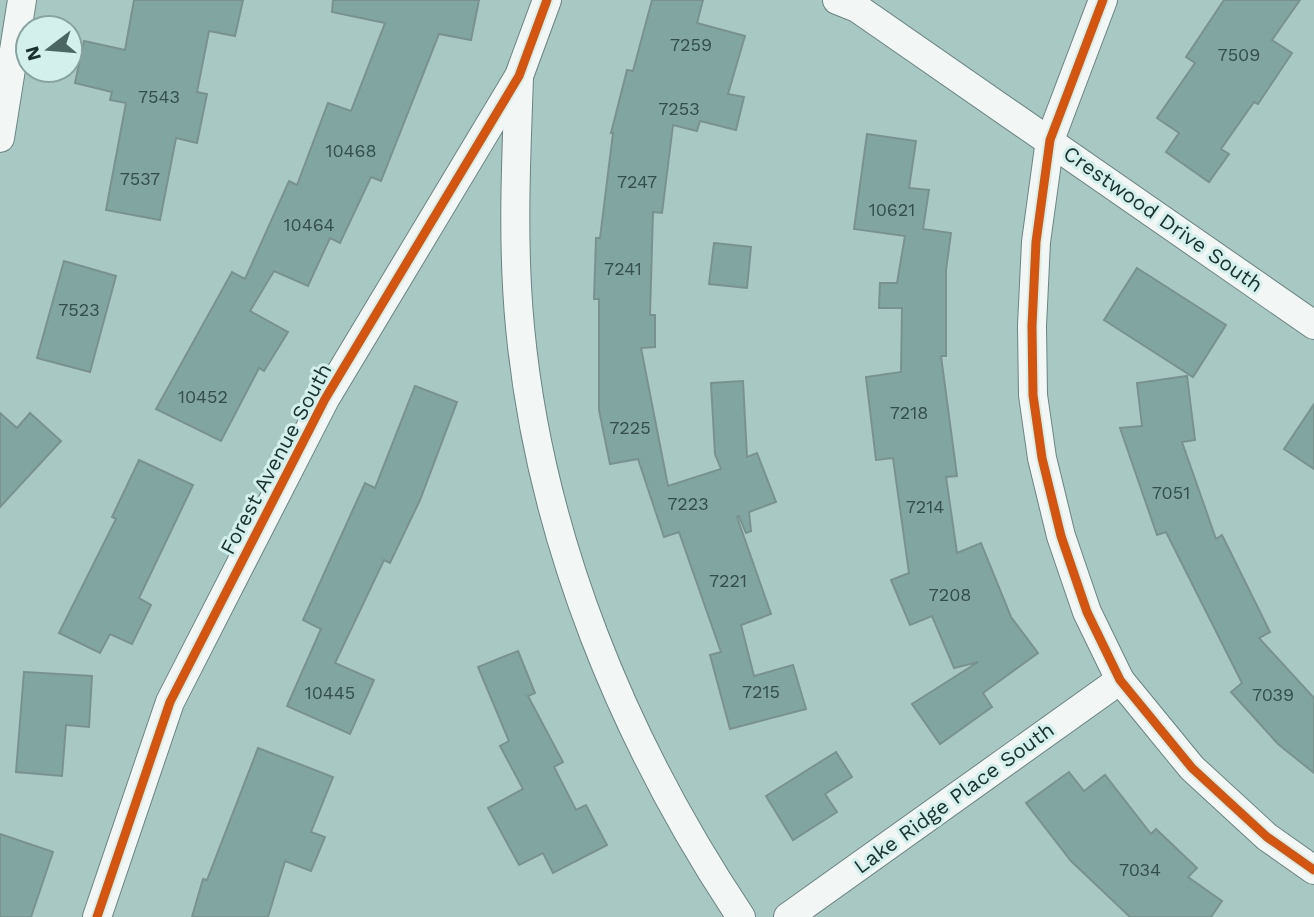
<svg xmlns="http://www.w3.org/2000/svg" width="1314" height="917" viewBox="0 0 1314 917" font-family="'Work Sans',sans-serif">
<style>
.building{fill:#81a6a2;stroke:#79928f;stroke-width:2}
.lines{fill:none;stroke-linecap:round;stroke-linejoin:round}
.street-casing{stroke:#6a8481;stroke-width:30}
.street{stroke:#f2f7f6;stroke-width:28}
.cycleway-casing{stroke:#d3f0ec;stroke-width:13}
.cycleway{stroke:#d35510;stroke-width:9}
.labels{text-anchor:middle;stroke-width:6;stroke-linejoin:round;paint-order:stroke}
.number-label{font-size:18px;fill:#334e4c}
.street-label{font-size:21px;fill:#19312f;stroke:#d3f0ec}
</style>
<rect width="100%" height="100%" fill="#a8c8c4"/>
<g class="building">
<path d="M134 0H243L235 36 209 31 197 92 207 94 197 143 176 138 160 220 106 210 126 103 110 100 112 92 75 83 84 41 125 50Z"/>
<path d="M333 0H479L471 40 439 34 381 181 371 177 340 243 330 238 308 286 274 271 250 311 288 332 264 371 259 368 221 441 156 409 232 272 245 279 289 181 297 185 328 103 351 111 385 23 332 12Z"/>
<path d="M652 0H703L697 23 745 36 728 94 744 97 736 130 700 121 697 131 673 125 662 213 653 212 650 315H655V347L641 348 668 486 721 469 715 454 711 383 743 381 747 457 757 453 776 502 749 512 751 531 746 533 739 516 737 517 771 614 741 625 754 676 793 665 806 709 730 729 710 655 721 652 679 532 664 537 638 459 610 464 599 410V299H594L596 238H600L613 133H611L627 70 633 71Z"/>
<path d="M1224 0H1300L1272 40 1292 53 1258 104 1254 102 1221 149 1229 154 1209 182 1166 152 1179 133 1157 118 1195 63 1186 57Z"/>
<path d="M867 134 916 141 909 188 929 190 923 229 951 233 946 270V356H941L957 476 946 477 957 553 981 543 1011 617 1038 653 983 693 992 707 940 744 912 704 978 662 954 668 932 616 910 625 891 580 909 573 893 458 876 460 866 377 901 372 902 308H879L880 283H897L905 236 854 229Z"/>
<path d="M714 243 751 247 747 288 709 284Z"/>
<path d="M64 261 116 276 90 372 37 358Z"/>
<path d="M1137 268 1226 325 1193 377 1104 320Z"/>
<path d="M1187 376 1195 440 1182 442 1216 539 1222 535 1270 632 1259 638 1314 698V773L1278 744 1231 692 1242 683 1166 532 1157 535 1120 428 1142 426 1137 383Z"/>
<path d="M415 386 457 402 420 500 390 563 384 560 335 663 374 680 350 734 287 706 321 629 303 620 365 483 375 488Z"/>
<path d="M1314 404V469L1284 449Z"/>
<path d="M0 413 17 428 30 413 61 441 0 507Z"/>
<path d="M139 460 193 485 139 598 151 605 132 644 110 634 100 653 59 633 116 519 112 517Z"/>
<path d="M518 651 535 693 528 696 563 762 554 767 576 810 586 805 607 845 553 873 543 853 519 865 488 808 523 789 500 746 509 741 478 667Z"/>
<path d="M24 672 92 676 89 727 66 725 62 776 16 772Z"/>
<path d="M258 748 333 777 311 832 325 837 311 871 285 861 268 917H192L203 879 207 880Z"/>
<path d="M836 752 852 777 825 794 837 812 793 840 766 796Z"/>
<path d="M1069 772 1084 791 1105 775 1151 834 1156 829 1197 868 1188 877 1222 901 1211 917H1130L1071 861 1026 803Z"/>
<path d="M0 834 53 852 31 917H0Z"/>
</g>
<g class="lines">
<g class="street-casing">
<g id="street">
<path d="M837 0 857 8 1314 325"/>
<path d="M1103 0 1050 140 1036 242 1032 326 1033 395 1042 458 1061 536 1087 612 1120 680 1192 768 1267 837 1314 870"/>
<path d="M519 78C516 161 512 244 520 327 540 538 624 742 741 917"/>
<path d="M0 138 22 0"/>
<path d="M97 917 170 702 325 399 519 76 547 0"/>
<path d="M788 917 1120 680"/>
</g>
</g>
<use href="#street" class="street"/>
<g class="cycleway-casing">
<g id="cycleway">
<path d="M1103 0 1050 140 1036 242 1032 326 1033 395 1042 458 1061 536 1087 612 1120 680 1192 768 1267 837 1314 870"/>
<path d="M97 917 170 702 325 399 519 76 547 0"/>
</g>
</g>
<use href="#cycleway" class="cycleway"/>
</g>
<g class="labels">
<g class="number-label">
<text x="691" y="51">7259</text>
<text x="1239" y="61">7509</text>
<text x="159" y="103">7543</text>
<text x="679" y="115">7253</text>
<text x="351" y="157">10468</text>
<text x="140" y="185">7537</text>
<text x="637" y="188">7247</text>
<text x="892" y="216">10621</text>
<text x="309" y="231">10464</text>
<text x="623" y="275">7241</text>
<text x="79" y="316">7523</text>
<text x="203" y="403">10452</text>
<text x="909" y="419">7218</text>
<text x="630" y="434">7225</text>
<text x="1171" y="499">7051</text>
<text x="688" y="510">7223</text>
<text x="925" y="513">7214</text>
<text x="728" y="587">7221</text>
<text x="950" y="601">7208</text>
<text x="761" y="698">7215</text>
<text x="330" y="699">10445</text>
<text x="1273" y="701">7039</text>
<text x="1140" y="876">7034</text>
</g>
<g class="street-label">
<text transform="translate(1163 219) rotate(35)" y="7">Crestwood Drive South</text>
<text transform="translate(276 459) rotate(-62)" y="7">Forest Avenue South</text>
<text transform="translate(954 798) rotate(-36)" y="7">Lake Ridge Place South</text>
</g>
</g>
<g transform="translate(49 49) rotate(254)"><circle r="33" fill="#d3f0ec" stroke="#89a4a0" stroke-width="2"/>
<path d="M0-5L12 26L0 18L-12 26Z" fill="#4b6663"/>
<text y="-10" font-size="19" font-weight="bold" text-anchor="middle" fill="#19312f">N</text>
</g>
</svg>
